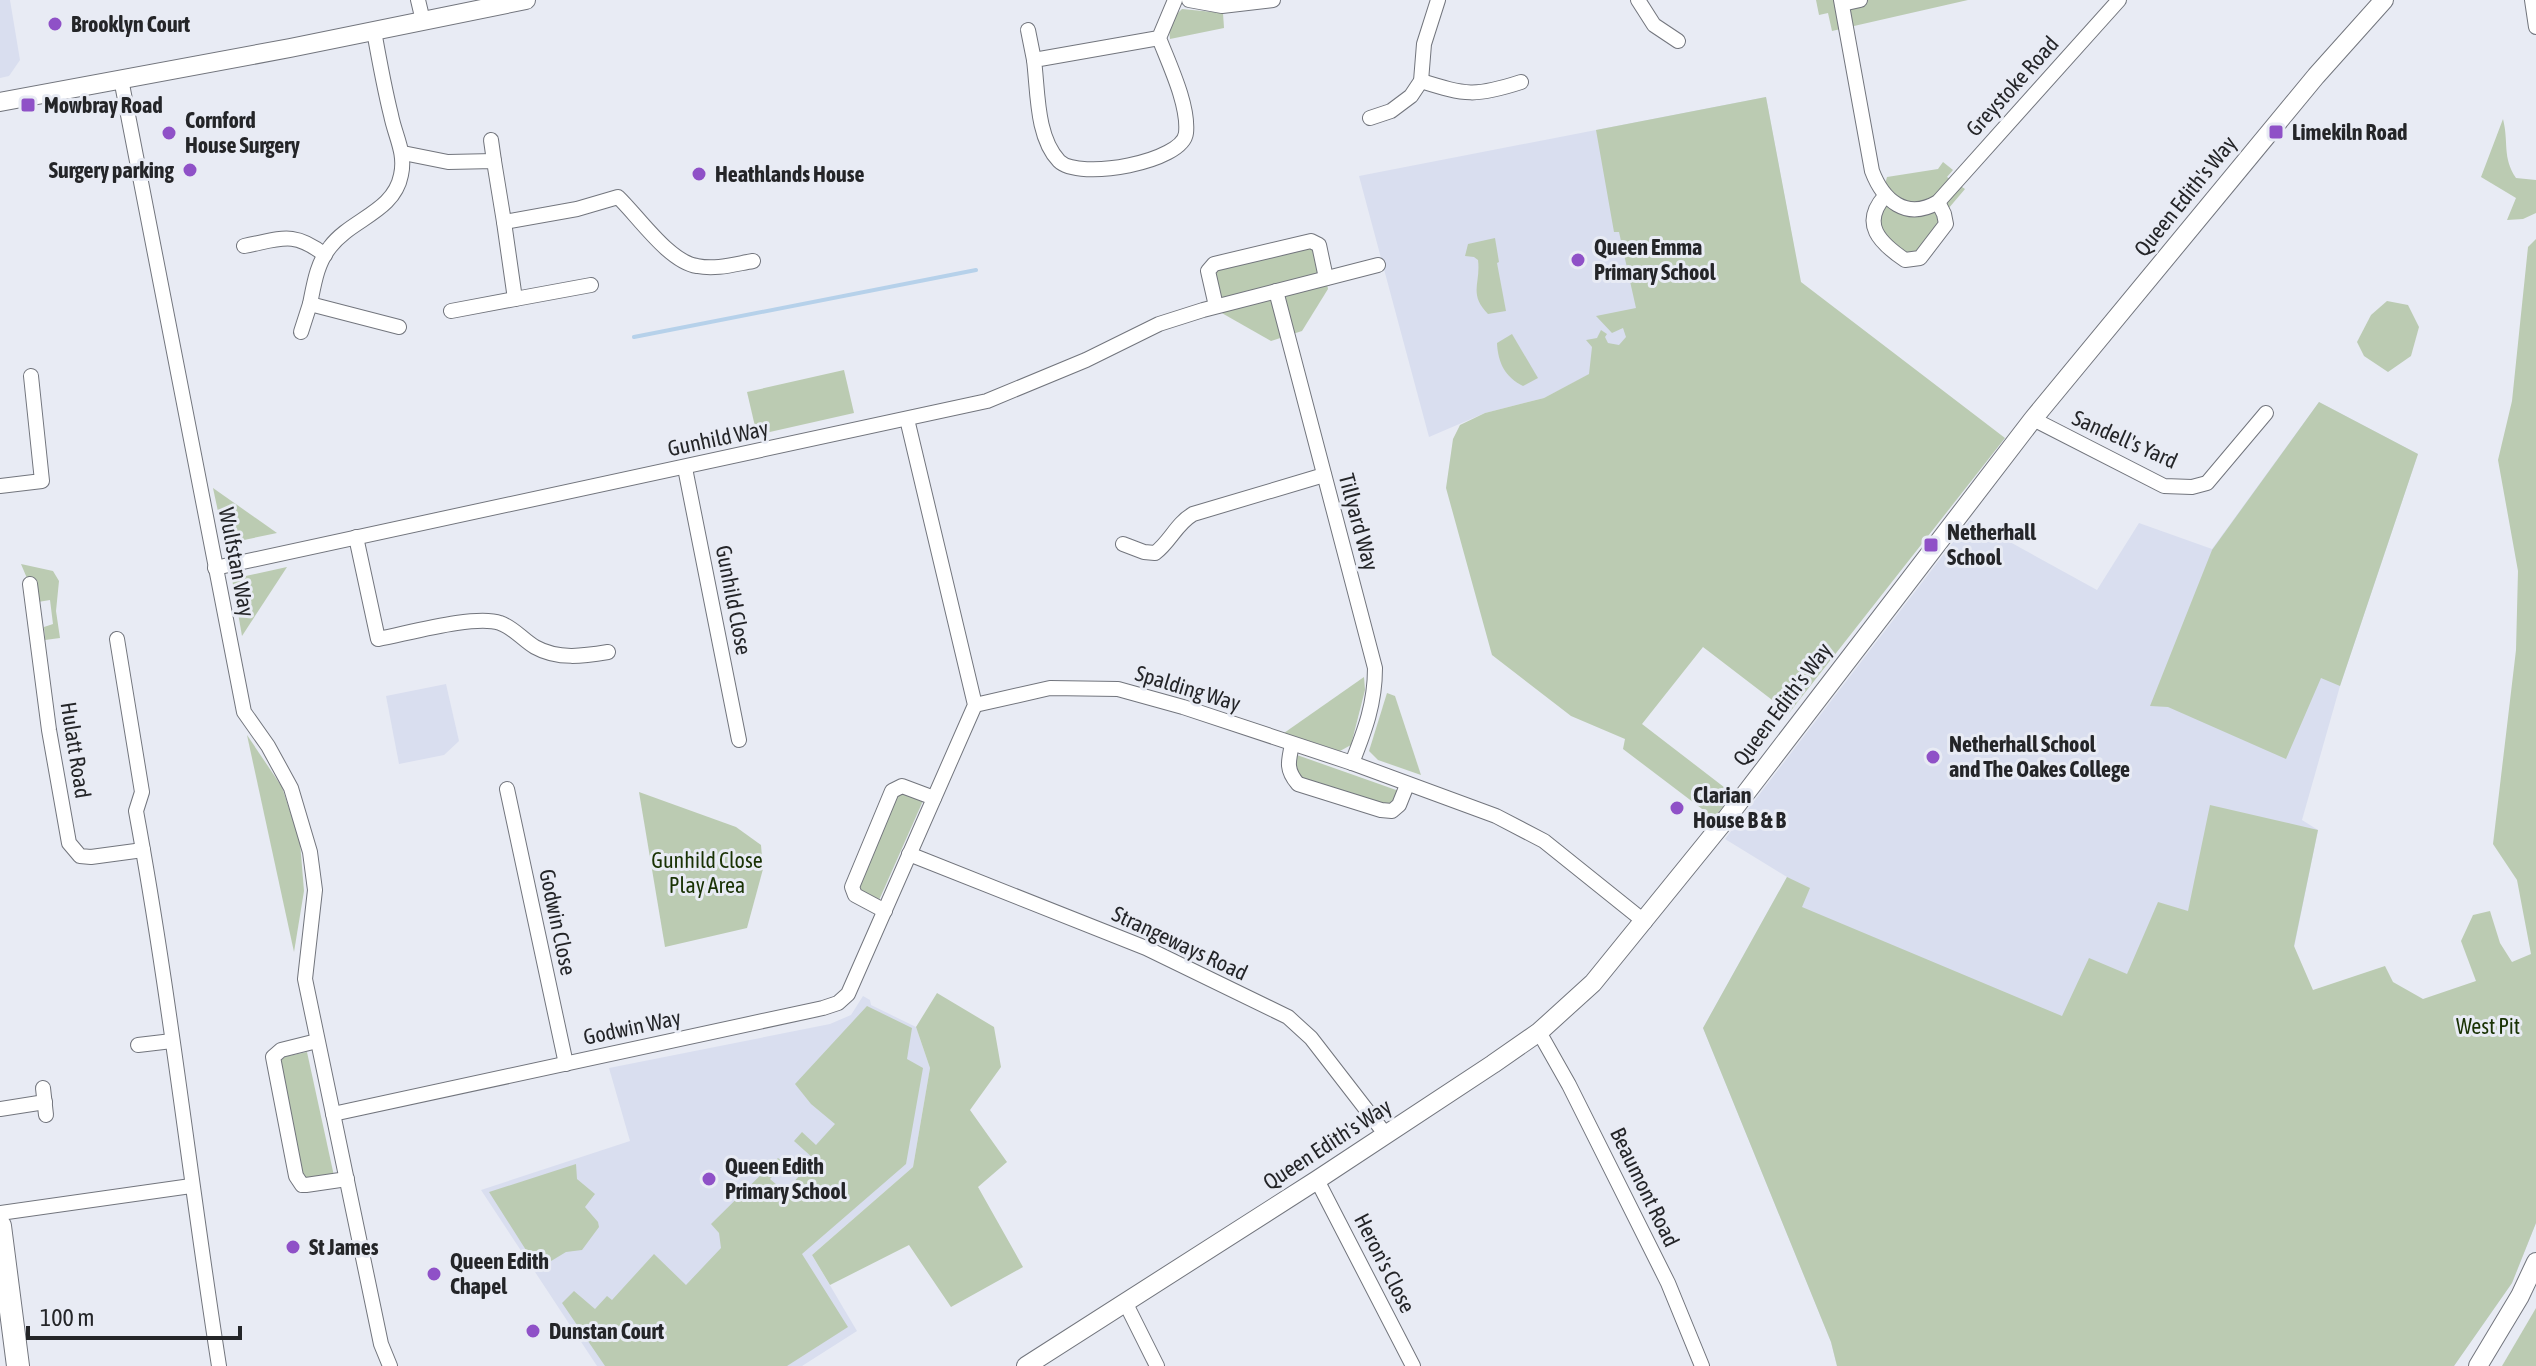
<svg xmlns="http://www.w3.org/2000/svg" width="2536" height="1366" viewBox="0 0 2536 1366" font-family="'Asap Condensed',sans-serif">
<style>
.built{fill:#d9deef}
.green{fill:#bbcbb2}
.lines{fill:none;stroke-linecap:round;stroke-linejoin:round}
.stream{stroke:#b6d1ea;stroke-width:4}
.minor-casing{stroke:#72757d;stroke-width:16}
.tertiary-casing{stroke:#72757d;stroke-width:20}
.primary-casing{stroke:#72757d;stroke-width:24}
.minor{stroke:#fff;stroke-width:14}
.tertiary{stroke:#fff;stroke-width:18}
.primary{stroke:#fff;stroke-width:22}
.poi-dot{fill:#8f51c7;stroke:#e8ebf4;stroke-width:3}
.labels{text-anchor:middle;stroke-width:6;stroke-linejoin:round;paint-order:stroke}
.poi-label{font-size:22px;font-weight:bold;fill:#242528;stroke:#e8ebf4;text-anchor:start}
.street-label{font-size:22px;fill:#242528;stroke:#e8ebf4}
.park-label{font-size:22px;fill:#193204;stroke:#e8ebf4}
</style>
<rect width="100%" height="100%" fill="#e8ebf4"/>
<g class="built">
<path d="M0 0H10L20 60 9 76 0 78Z"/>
<path d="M1766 97 1794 247 1590 374 1544 398 1485 413 1429 437 1359 176Z"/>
<path d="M2319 402 2418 454 2340 686 2302 820 2318 830 2279 1022 2536 1223 2512 1283 2454 1366H1837L1831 1342 1703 1028 1787 877 1725 839 1970 520 2097 590 2139 523 2212 549Z"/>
<path d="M446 684 459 741 444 755 399 764 386 696Z"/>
<path d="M863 996 870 1000 871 1005 916 1027 930 1068 913 1167 812 1255 857 1331 802 1366H597L481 1190 630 1141 609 1068 830 1024 851 1015Z"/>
</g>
<g class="green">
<path d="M1816 0H1968L1832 31 1828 13 1819 15Z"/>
<path d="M1182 9 1223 13 1224 28 1170 39C1168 26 1173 17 1182 9Z"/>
<path d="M1766 97 1801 282 2005 438 1789 713 1703 647 1642 724 1733 794 1714 818 1623 749 1625 739 1571 716 1492 655 1446 488 1453 439 1460 425 1485 413 1544 398 1589 374 1592 347 1586 340 1597 338 1601 330 1607 334 1605 337 1608 343 1619 345 1626 337 1623 328 1612 333 1596 316 1636 308 1619 232H1614L1596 130Z"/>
<path d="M2503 119C2509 143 2502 157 2516 178L2536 180V213L2523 219 2507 220 2516 198 2481 177Z"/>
<path d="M1943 162 1953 170 1947 177 1965 189 1948 209 1941 226 1911 257 1884 238 1877 213 1887 177 1938 169Z"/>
<path d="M1495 238 1499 262 1497 263 1506 311 1488 314C1468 294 1481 283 1478 260L1474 257 1465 256 1468 244Z"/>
<path d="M2536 239V1223L2512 1283 2454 1366H1837L1831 1342 1703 1028 1787 877 1810 888 1802 907 2062 1016 2089 958 2127 974 2158 902 2188 911 2210 805 2318 830 2294 946 2313 990 2385 966 2393 982 2423 999 2476 981 2461 941 2473 915 2490 911 2500 943 2512 962 2531 954 2517 880 2493 844 2516 650 2518 571 2498 460 2512 401 2528 247Z"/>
<path d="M1319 245 1328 289 1302 331 1271 341 1220 312 1213 298 1216 264Z"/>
<path d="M2387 301 2408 305 2419 327 2411 356 2388 372 2364 356 2357 342 2371 315Z"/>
<path d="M1512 334 1538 378 1523 386C1505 377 1498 363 1497 343Z"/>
<path d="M844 370 854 413 757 435 747 392Z"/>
<path d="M2319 402 2418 454 2340 686 2321 678 2286 759 2168 707 2150 706 2212 550Z"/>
<path d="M213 488 277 533 225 544Z"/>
<path d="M21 564 53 571 59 581 56 611 60 638 45 640 44 627 53 624 50 600 32 603 29 583Z"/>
<path d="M287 567 242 636 232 579Z"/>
<path d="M1364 677 1365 690 1351 745 1340 751 1284 733Z"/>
<path d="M1387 693 1395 696 1421 775 1378 760 1369 751Z"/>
<path d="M247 735 282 787 300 842 304 891 294 952Z"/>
<path d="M1297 755 1399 791 1392 806H1381L1307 782 1293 771Z"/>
<path d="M639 792 736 827 761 845 763 869 747 928 665 947Z"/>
<path d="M892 792 926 794 876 907 855 896Z"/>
<path d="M937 993 994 1027 1001 1067 970 1110 1007 1162 978 1187 1023 1267 951 1307 909 1245 830 1285 812 1255 913 1167 930 1068 916 1027Z"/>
<path d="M867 1006 912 1028 907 1059 923 1068 906 1164 802 1254 848 1327 787 1366H605L562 1303 574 1291 595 1309 607 1296 612 1300 654 1254 686 1285 721 1248 719 1233 711 1224 778 1158 784 1163 770 1179 785 1192 814 1159 794 1141 802 1132 816 1145 835 1124 811 1104 795 1084Z"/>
<path d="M307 1052 334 1176 304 1180 279 1058Z"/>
<path d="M576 1164 577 1179 595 1194 585 1207 598 1222 599 1227 582 1250 566 1252 538 1269 489 1192Z"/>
<path d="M2536 1308V1366H2502Z"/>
</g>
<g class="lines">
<path class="stream" d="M634 337 976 270"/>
<g class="minor-casing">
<g id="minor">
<path d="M418 0 423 21"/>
<path d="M1189 0 1222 6 1273 0"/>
<path d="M1638 0 1654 25 1678 41"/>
<path d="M1841 0 1872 171C1883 200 1906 221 1938 202L2119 0"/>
<path d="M2532 0 2536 27"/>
<path d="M1842 4 1860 0"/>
<path d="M1028 30 1034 60"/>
<path d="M374 31C379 59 384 87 391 115 395 136 406 153 401 175 394 212 351 219 330 247 317 263 314 284 310 304L399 327"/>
<path d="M1159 38 1034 60C1038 91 1036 137 1059 161 1079 181 1183 162 1186 133 1189 105 1169 64 1159 38L1175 0"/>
<path d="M121 79 244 712 268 746 291 788 310 852 315 890 305 979 381 1344 390 1366"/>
<path d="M1421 81C1466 95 1475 97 1521 82"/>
<path d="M1370 118 1391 111 1411 96 1421 81 1424 44 1438 0"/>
<path d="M491 140 494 161"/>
<path d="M403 153 448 162 494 161 504 222 577 209 618 197C638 216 669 262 697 266 716 270 735 264 753 261"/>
<path d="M1885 196C1860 224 1880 243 1905 260L1920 258 1946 224 1944 214 1938 202"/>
<path d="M504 222 515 299 591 285"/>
<path d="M244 246C281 239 293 230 325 255"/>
<path d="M1276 291 1375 668C1375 704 1365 730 1352 763"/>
<path d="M1216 306 1208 271 1214 264 1311 241 1319 245 1326 278"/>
<path d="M451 311 515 299"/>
<path d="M301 332 310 304"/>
<path d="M2033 419 2164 486 2192 487 2207 483 2266 413"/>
<path d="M685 468 739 740"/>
<path d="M0 486 42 481 31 376"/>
<path d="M356 537 378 639C406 634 475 614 500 623 513 627 523 640 535 647 558 660 584 656 608 652"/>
<path d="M1123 544 1144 552 1155 553C1170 542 1176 524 1193 514L1324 475"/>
<path d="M215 568 987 401 1086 360 1159 324 1203 310 1378 265"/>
<path d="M30 584 49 730 69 843 80 856 91 857 143 850"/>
<path d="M117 639 142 792 136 811C170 995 190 1181 219 1366"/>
<path d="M975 705 1050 688 1118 689 1183 707 1352 763 1496 816 1544 841 1645 922"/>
<path d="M1292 745C1288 762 1286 770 1298 784L1381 810 1392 811 1399 805 1407 785"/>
<path d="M507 789 566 1064"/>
<path d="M909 854 1146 948 1288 1017 1311 1038 1386 1135"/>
<path d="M885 911 855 895 852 887 892 791 902 786 934 798"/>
<path d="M1539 1032 1569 1085 1668 1283 1702 1366"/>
<path d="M317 1041 281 1050 273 1057 296 1176 302 1185H306L347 1179"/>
<path d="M138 1045 172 1041"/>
<path d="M43 1088 46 1115"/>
<path d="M0 1109 45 1102"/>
<path d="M333 1114 823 1008 838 1003 848 994 975 705 907 419"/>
<path d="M1317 1180 1413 1366"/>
<path d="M0 1213 191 1186"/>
<path d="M1125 1302 1157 1366"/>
</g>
</g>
<g class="tertiary-casing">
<g id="tertiary">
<path d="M0 102 290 48 526 0"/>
<path d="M1026 1366 1317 1180 1493 1064 1539 1032 1593 983 1726 819 2033 419 2316 76 2384 0"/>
<path d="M2478 1366 2520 1296 2536 1262"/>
</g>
</g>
<g class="primary-casing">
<path id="primary" d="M0 1226 18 1366"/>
</g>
<use href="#minor" class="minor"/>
<use href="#tertiary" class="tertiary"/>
<use href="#primary" class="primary"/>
</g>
<g class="poi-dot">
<circle cx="55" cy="24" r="8"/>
<rect x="20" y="97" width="16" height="16" rx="4"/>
<rect x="2268" y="124" width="16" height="16" rx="4"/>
<circle cx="169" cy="133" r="8"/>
<circle cx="190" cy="170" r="8"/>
<circle cx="699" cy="174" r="8"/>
<circle cx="1578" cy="260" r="8"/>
<rect x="1923" y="537" width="16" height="16" rx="4"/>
<circle cx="1933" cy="757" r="8"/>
<circle cx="1677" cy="808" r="8"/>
<circle cx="709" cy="1179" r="8"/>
<circle cx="293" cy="1247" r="8"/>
<circle cx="434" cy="1274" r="8"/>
<circle cx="533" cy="1331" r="8"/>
</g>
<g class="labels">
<g class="poi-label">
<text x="71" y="32">Brooklyn Court</text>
<text x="44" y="113">Mowbray Road</text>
<text x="185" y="128">Cornford<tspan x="185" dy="25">House Surgery</tspan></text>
<text x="2292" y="140">Limekiln Road</text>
<text x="174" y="178" text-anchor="end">Surgery parking</text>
<text x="715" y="182">Heathlands House</text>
<text x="1594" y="255">Queen Emma<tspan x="1594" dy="25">Primary School</tspan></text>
<text x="1947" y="540">Netherhall<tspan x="1947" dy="25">School</tspan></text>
<text x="1949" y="752">Netherhall School<tspan x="1949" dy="25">and The Oakes College</tspan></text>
<text x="1693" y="803">Clarian<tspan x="1693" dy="25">House B &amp; B</tspan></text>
<text x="725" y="1174">Queen Edith<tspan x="725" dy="25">Primary School</tspan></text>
<text x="309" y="1255">St James</text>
<text x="450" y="1269">Queen Edith<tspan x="450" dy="25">Chapel</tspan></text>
<text x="549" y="1339">Dunstan Court</text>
</g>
<g class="street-label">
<text transform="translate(2012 86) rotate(-48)" y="8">Greystoke Road</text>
<text transform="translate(2185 196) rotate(-51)" y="8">Queen Edith's Way</text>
<text transform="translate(718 438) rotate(-12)" y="8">Gunhild Way</text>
<text transform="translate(2125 439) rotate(24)" y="8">Sandell's Yard</text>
<text transform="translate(1359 522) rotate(75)" y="8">Tillyard Way</text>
<text transform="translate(237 562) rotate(79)" y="8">Wulfstan Way</text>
<text transform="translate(734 600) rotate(79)" y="8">Gunhild Close</text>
<text transform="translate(1188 688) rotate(17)" y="8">Spalding Way</text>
<text transform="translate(1782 704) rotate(-53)" y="8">Queen Edith's Way</text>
<text transform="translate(76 750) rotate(81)" y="8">Hulatt Road</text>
<text transform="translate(558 922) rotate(78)" y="8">Godwin Close</text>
<text transform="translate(1180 943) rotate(25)" y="8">Strangeways Road</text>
<text transform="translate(632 1027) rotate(-12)" y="8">Godwin Way</text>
<text transform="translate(1327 1144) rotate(-33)" y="8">Queen Edith's Way</text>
<text transform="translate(1645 1187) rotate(64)" y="8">Beaumont Road</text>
<text transform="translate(1385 1263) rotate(63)" y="8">Heron's Close</text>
</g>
<g class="park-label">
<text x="707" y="868">Gunhild Close<tspan x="707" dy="25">Play Area</tspan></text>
<text x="2488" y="1034">West Pit</text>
</g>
</g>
<path d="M28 1326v12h212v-12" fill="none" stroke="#242528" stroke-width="4"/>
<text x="40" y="1326" font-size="24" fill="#242528" stroke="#e8ebf4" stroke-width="6" paint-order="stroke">100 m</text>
</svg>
